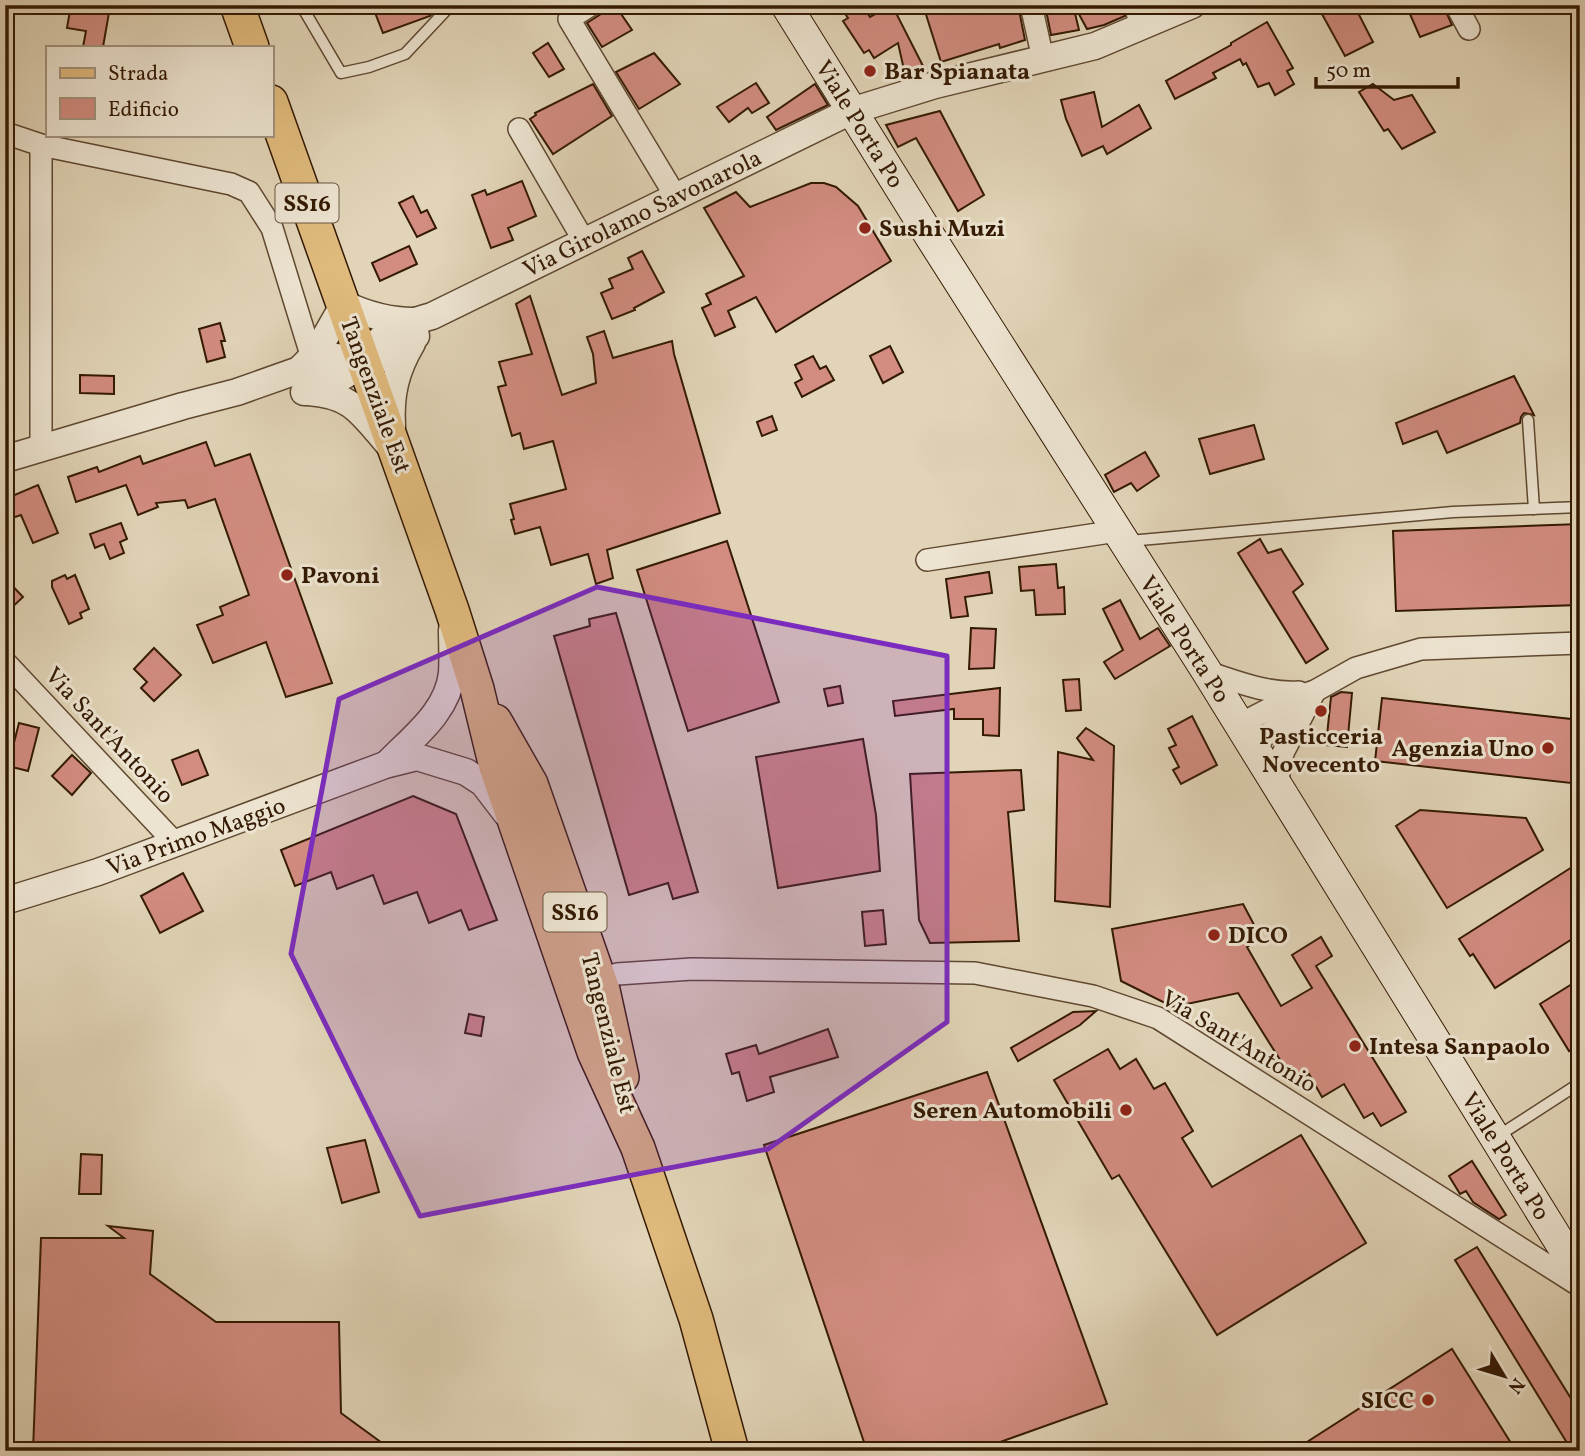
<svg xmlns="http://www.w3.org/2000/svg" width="1585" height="1456" viewBox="0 0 1585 1456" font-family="Vollkorn,serif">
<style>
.building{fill:#d28c80;stroke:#341a03;stroke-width:2}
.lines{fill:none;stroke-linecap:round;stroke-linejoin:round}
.service-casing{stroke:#5f4830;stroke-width:13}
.minor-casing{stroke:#5f4830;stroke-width:24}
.tertiary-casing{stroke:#5f4830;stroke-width:29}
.secondary-casing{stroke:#341a03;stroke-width:32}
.primary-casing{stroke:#341a03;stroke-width:36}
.service{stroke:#ece3d0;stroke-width:10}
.minor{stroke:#ece3d0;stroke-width:21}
.tertiary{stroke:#ece3d0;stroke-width:26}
.secondary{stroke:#ece3d0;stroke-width:30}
.primary{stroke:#e0ba7c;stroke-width:33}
.marked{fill:#7b2cbf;fill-opacity:0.2;stroke:#7b2cbf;stroke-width:5;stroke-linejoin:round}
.poi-dot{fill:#8f2418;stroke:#ece3d0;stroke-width:2.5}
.labels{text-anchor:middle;stroke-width:6;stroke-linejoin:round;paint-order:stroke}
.shield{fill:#ece3d0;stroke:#6b5640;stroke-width:2}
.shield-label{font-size:23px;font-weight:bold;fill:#341a03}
.poi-label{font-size:24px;font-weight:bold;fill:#341a03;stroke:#ece3d0;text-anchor:start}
.street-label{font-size:24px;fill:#341a03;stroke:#ece3d0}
</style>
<rect width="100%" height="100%" fill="#e1d4b7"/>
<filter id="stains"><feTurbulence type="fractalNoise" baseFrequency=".00286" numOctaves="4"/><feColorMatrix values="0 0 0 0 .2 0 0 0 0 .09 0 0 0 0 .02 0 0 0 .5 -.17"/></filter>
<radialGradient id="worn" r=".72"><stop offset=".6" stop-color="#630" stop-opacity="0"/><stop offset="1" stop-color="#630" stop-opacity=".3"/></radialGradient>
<g class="building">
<path d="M71 5 110 7 103 47H83L86 31 67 28Z"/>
<path d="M372 5H440L430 16 383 33Z"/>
<path d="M615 5 632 30 602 47 587 23Z"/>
<path d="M839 5H862L870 17 892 5 924 68 905 74 898 43 874 58 869 50 864 53 843 21 848 18Z"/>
<path d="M923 5H1018L1025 40 1000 48 999 44 941 62Z"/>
<path d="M1045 5H1073L1079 30 1051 35Z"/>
<path d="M1074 5H1122L1125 16 1104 25 1087 29Z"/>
<path d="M1317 5H1354L1373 42 1345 56Z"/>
<path d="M1406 5H1443L1452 25 1420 37Z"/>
<path d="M1267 22 1293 68 1287 71 1294 84 1275 95 1269 83 1258 87 1246 63 1243 65 1240 59 1213 73 1216 78 1175 99 1166 81 1231 45V43Z"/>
<path d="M548 43 564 69 549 77 533 53Z"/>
<path d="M654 53 680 84 639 109 616 72Z"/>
<path d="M756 83 769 103 752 113 748 108 729 122 717 107Z"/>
<path d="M593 84 612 116 553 154 530 119 536 115 535 113Z"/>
<path d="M815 84 828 105 776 130 767 117Z"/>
<path d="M1373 84 1394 100 1412 95 1435 132 1402 149 1388 129 1384 131 1359 92Z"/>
<path d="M1094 92 1102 127 1139 105 1151 128 1107 154 1103 146 1082 156 1066 119 1061 100Z"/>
<path d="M940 111 984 195 958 211 916 138 898 147 886 125Z"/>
<path d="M522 181 536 216 508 228 513 240 491 248 472 195 485 190 487 195Z"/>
<path d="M811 183H824L836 187 858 206 891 261 776 332 756 297 728 311 735 327 715 336 702 308 711 304 706 294 744 276 704 208 736 192 750 207Z"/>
<path d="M413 196 421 213 427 210 436 228 417 237 399 203Z"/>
<path d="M409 246 417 264 380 281 372 263Z"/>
<path d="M642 251 664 292 634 308 635 310 612 319 601 293 613 288 609 279 633 269 628 258Z"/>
<path d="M530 296 562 395 596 383 593 354 587 337 604 331 613 358 672 341 674 354 720 513 607 550 613 578 596 584 588 554 551 565 540 527 515 534 511 520 514 519 510 504 566 489 553 441 524 449 520 433 512 436 498 387 506 385 499 362 532 354 516 304Z"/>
<path d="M220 323 225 341H221L225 357 207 362 199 329Z"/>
<path d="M890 346 903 372 883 383 870 356Z"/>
<path d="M813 356 820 369 826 366 834 380 802 397 795 383 802 379 795 365Z"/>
<path d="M80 375 114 376V394L80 393Z"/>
<path d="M1514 376 1534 415 1524 413 1521 417 1520 423 1447 453 1437 431 1403 444 1396 423Z"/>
<path d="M772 416 777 430 762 436 757 422Z"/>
<path d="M1254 425 1264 459 1210 474 1199 439Z"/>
<path d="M206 442 215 466 250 454 332 683 286 697 266 642 213 663 197 625 223 615 220 607 249 595 215 499 188 508 185 500 156 503 158 507 138 515 126 485 76 502 68 477 97 467 99 472 140 456 143 464Z"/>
<path d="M1145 452 1159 476 1137 491 1131 483 1114 492 1105 475Z"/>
<path d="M38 485 58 533 33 543 21 515 12 518 5 499Z"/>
<path d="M121 523 127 539 120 542 124 553 110 559 104 544 95 548 90 534Z"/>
<path d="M1580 524V605L1396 611 1393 531Z"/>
<path d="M1260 539 1268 553 1281 549 1303 584 1293 592 1328 649 1306 663 1238 553Z"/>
<path d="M727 541 779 702 688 731 637 570Z"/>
<path d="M1056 564 1058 588 1064 587 1065 614 1036 615 1034 590 1021 591 1019 567Z"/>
<path d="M989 572 992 593 965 597 968 616 951 618 946 579Z"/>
<path d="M65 575 67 579 75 575 89 609 80 613 82 618 69 624 52 587V581Z"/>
<path d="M5 578 23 597 5 614Z"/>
<path d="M1120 600 1140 639 1158 628 1170 646 1115 679 1104 662 1123 650 1103 609Z"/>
<path d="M616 613 698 892 673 899 668 883 629 895 554 636 590 626 589 619Z"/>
<path d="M971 628 996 629 994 668 969 669Z"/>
<path d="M154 648 181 675 154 701 141 688 147 682 134 669Z"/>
<path d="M1079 679 1081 710 1066 711 1063 680Z"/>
<path d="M840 686 843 703 828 706 824 689Z"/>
<path d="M1000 688 999 736 983 735V719H954V709L895 716 893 701Z"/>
<path d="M1341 692 1352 693 1347 747 1326 745 1331 697Z"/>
<path d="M1382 698 1580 720V784L1375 761Z"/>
<path d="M1192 716 1217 765 1181 784 1173 770 1179 767 1169 748 1176 745 1168 729Z"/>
<path d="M19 723 39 728 28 771 8 766Z"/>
<path d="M1086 728 1114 746 1110 907 1055 901 1058 752 1093 760 1077 738Z"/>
<path d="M863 739 876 815 880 871 778 888 756 757Z"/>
<path d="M198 750 208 775 182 785 172 760Z"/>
<path d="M72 755 91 773 72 795 52 776Z"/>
<path d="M1021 770 1024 810 1008 812 1019 941 930 943 919 920 910 774Z"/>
<path d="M413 796 456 814 497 920 469 930 461 910 429 923 417 892 384 904 373 875 337 889 331 872 295 886 281 850Z"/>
<path d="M1420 810 1526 818 1543 850 1447 908 1396 826Z"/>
<path d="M1580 862V934L1495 988 1473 954 1470 956 1459 939Z"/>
<path d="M183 873 203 911 160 933 141 896Z"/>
<path d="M1243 904 1261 938 1247 947 1281 1006 1312 988 1292 955 1321 937 1332 956 1316 966 1406 1112 1381 1126 1373 1113 1364 1118 1344 1084 1322 1097 1309 1074 1294 1082 1238 993 1173 1007 1121 981 1112 929Z"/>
<path d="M883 910 886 944 865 946 862 912Z"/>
<path d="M1580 979V1044L1569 1051 1540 1004Z"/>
<path d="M1096 1011 1080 1025 1018 1061 1011 1048 1073 1012Z"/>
<path d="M469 1014 484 1017 481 1036 465 1033Z"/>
<path d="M828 1029 838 1057 770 1077 774 1092 747 1101 739 1072 732 1074 726 1054 756 1045 759 1054Z"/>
<path d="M1108 1049 1120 1069 1136 1059 1154 1089 1165 1083 1193 1131 1182 1138 1212 1187 1301 1135 1366 1243 1217 1335 1119 1175 1112 1179 1054 1080Z"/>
<path d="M987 1072 1107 1404 989 1446 991 1451H867L764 1145Z"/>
<path d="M365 1140 379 1192 342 1203 327 1148Z"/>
<path d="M81 1154 102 1155 101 1194H79Z"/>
<path d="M1472 1161 1506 1215 1499 1219 1473 1202 1466 1191 1460 1194 1449 1176Z"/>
<path d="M108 1226 153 1231 150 1274 216 1322H339L341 1413 393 1451H33L41 1238H124Z"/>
<path d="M1477 1247 1580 1413V1451H1572L1455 1260Z"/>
<path d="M1452 1349 1516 1451H1293Z"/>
</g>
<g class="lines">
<g class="service-casing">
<g id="service">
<path d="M301 5 341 73 369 67 405 54 451 5"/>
<path d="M1528 420 1534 509"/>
<path d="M1129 541 1453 512 1580 507"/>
<path d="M1498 1136 1580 1083"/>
</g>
</g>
<g class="minor-casing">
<g id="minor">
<path d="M591 5 569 19 676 197"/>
<path d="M1031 5 1043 59"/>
<path d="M1135 5 1141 27"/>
<path d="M1456 5 1469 29"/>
<path d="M519 129 584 241"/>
<path d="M5 133 41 145 231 184 249 192 272 228 312 358"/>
<path d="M41 145V448"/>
<path d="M927 560 1117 531"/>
<path d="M5 662 176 844"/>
<path d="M1207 672C1238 682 1267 694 1299 692"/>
<path d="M1240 724 1285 701 1315 691 1356 668 1421 649 1580 643"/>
<path d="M1252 744 1290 719 1300 708"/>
<path d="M1277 784 1283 753 1315 691"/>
<path d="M617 974 692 969 975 973 1093 996 1158 1018 1580 1286"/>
</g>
</g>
<g class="tertiary-casing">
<g id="tertiary">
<path d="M301 368 316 353 344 304C367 315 388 321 414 321"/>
<path d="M304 392C326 387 347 377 363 360 369 353 373 345 381 339 395 327 414 321 432 316L851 111 935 85 1095 46 1192 5"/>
<path d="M308 392C353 395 361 413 389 445"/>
<path d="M392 426C390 394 396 370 412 343"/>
<path d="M5 459 183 406 237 392 336 357C347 357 355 361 365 361 387 361 401 351 416 336"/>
<path d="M387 764C412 738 448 712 452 673 453 659 452 644 452 630"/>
<path d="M5 901 98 872 385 765 417 757 466 772 483 783 506 813"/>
</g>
</g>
<g class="secondary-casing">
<path id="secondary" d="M786 5 931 238 1207 672 1580 1275"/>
</g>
<g class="primary-casing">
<g id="primary">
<path d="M237 5 252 47"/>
<path d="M271 102 452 610 477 689 496 767 594 1052 638 1148 696 1319 732 1451"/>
<path d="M495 721 531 784 603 990 622 1077"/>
</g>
</g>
<use href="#service" class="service"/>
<use href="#minor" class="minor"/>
<use href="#tertiary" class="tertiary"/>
<use href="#secondary" class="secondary"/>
<use href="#primary" class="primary"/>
</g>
<path class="marked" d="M597 587 947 656V1022L768 1149 420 1216 291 954 339 699Z"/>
<g class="poi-dot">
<circle cx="870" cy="71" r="7"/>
<circle cx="865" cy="228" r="7"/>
<circle cx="287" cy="575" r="7"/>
<circle cx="1321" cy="711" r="7"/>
<circle cx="1548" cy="748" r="7"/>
<circle cx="1214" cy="935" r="7"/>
<circle cx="1355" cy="1046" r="7"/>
<circle cx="1126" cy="1110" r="7"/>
<circle cx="1428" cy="1400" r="7"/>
</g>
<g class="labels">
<g class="shield">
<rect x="275.5" y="183.5" width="63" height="39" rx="5"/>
<rect x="543.5" y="892.5" width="63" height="39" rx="5"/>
</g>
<g class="shield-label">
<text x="307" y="211">SS16</text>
<text x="575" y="920">SS16</text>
</g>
<g class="poi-label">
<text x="884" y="79">Bar Spianata</text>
<text x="879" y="236">Sushi Muzi</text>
<text x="301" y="583">Pavoni</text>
<text x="1321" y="744" text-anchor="middle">Pasticceria<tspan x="1321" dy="28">Novecento</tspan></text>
<text x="1534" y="756" text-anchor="end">Agenzia Uno</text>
<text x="1228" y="943">DICO</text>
<text x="1369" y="1054">Intesa Sanpaolo</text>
<text x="1112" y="1118" text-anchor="end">Seren Automobili</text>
<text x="1414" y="1408" text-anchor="end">SICC</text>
</g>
<g class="street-label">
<text transform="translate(860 124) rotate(58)" y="8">Viale Porta Po</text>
<text transform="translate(642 213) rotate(-26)" y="8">Via Girolamo Savonarola</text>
<text transform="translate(376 395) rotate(70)" y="8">Tangenziale Est</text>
<text transform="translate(1185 639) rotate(57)" y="8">Viale Porta Po</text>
<text transform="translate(110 735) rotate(47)" y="8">Via Sant'Antonio</text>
<text transform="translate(196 836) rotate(-20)" y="8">Via Primo Maggio</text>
<text transform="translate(609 1033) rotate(76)" y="8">Tangenziale Est</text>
<text transform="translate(1239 1041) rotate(31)" y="8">Via Sant'Antonio</text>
<text transform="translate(1506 1156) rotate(58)" y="8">Viale Porta Po</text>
</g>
</g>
<rect width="1585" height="1456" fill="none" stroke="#e1d4b7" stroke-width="28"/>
<rect x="7" y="7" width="1571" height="1442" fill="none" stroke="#341a03" stroke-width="3.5"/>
<rect x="14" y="14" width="1557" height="1428" fill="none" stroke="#341a03" stroke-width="2"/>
<rect x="46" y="46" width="228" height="91" fill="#ece3d0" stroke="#a2937e" stroke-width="2"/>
<rect x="60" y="68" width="35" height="10" fill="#e0ba7c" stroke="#a2937e" stroke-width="2"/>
<text x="108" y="80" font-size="21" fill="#341a03">Strada</text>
<rect x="60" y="98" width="35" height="21" fill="#d28c80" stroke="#a2937e" stroke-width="2"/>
<text x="108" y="116" font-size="21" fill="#341a03">Edificio</text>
<g transform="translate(1504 1376) rotate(128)" stroke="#ece3d0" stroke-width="5" paint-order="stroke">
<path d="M0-5L12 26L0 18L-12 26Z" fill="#341a03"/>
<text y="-10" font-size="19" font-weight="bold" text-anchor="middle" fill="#341a03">N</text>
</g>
<path d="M1316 77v10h142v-10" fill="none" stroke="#341a03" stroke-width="3.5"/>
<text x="1326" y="77" font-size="21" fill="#341a03" stroke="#ece3d0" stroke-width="5" paint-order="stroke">50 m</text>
<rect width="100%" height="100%" filter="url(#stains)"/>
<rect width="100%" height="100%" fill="url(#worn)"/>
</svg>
